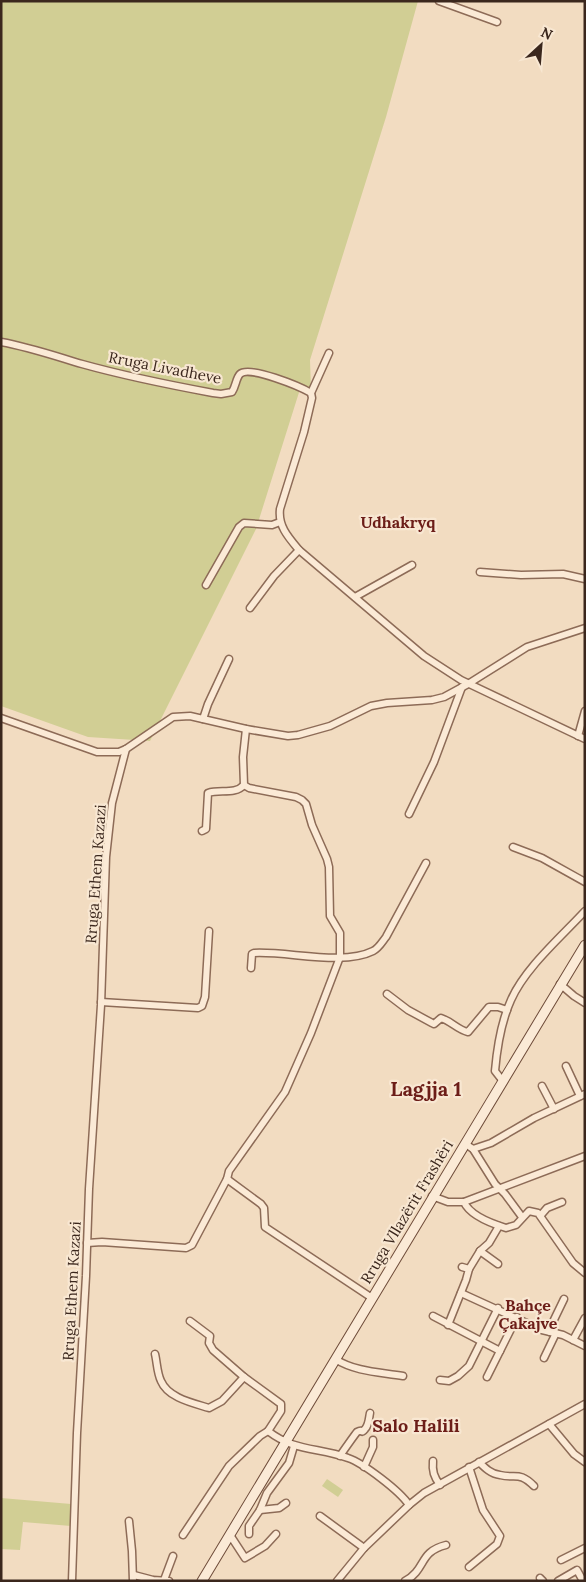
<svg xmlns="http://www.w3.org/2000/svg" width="586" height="1582" viewBox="0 0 586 1582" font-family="Lora,serif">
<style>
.green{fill:#d1ce94}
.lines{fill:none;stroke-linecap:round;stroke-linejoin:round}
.street-casing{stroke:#8d6b57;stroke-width:9}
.secondary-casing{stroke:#6f4c3a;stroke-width:11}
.street{stroke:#fbead6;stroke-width:6}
.secondary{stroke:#fbead6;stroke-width:9}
.labels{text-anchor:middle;stroke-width:4.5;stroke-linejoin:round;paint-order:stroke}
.street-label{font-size:15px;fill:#3b271d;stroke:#f8e7d2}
.neighbourhood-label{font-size:16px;font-weight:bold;fill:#6c1d18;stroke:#f8e7d2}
.quarter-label{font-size:18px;font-weight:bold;fill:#6c1d18;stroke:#f8e7d2}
.district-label{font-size:20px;font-weight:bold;fill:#6c1d18;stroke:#f8e7d2}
</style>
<rect width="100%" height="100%" fill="#f2dcc1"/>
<g class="green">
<path d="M1 1H418L386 117 310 360 311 390 301 386 256 529 150 741 88 737 1 706Z"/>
<path d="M327 1479 343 1490 338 1497 322 1486Z"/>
<path d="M1 1498 71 1504V1526L23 1522 20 1550 1 1549Z"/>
</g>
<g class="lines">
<g class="street-casing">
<g id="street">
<path d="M439 1 497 22"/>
<path d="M1 342C29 347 55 356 82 364 125 376 170 385 213 393L221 394 232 392C236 386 236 378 240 374 249 365 301 387 311 393"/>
<path d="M329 353 311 393 312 398 304 432 280 509C278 526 288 537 299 550L424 656 461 680 585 739"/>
<path d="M480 572 521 575 563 574 585 579"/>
<path d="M206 585 239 527 244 523 272 525 280 522"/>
<path d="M355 597 412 565"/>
<path d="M250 608 274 576 299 550"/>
<path d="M1 718 97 752H119L126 749 173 717 190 716 246 729 288 736 298 735 330 726 371 706 387 703 432 700 444 697 468 684 527 647 585 628"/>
<path d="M203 719 208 704 229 659"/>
<path d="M578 736 585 711"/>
<path d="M409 814 434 762 462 687"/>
<path d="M202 831 206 829 208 793C220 789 235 795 244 785"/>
<path d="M513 847 542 858 585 882"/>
<path d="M251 968 252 954 254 953C288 951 343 966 373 951 379 948 382 942 386 937L426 863"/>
<path d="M560 984 574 996 585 1003"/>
<path d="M387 994 408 1010 432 1023 434 1024 441 1018C451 1021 458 1030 468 1032L489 1007H498L507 1010"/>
<path d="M101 1002 198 1008 202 1006 205 997 209 931"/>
<path d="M566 1066 580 1096"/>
<path d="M502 1080 495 1071C497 1048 501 1022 511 1000 525 968 561 937 585 911"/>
<path d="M542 1086 554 1109"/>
<path d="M470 1147 473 1149 495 1184 505 1194 522 1217"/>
<path d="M473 1149 491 1143 534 1118 585 1094"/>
<path d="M227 1179 261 1204 264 1208 265 1227 372 1298"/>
<path d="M432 1196 448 1202H464L585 1156"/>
<path d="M464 1202C470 1216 493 1224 506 1228L516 1225 529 1211 538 1213 573 1263 585 1273"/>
<path d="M541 1215 547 1208 562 1202"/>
<path d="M87 1243 102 1242 186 1248 192 1245 227 1179 229 1171 285 1092 311 1033 340 957V933L330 916 329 867 327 859 312 825 306 804 302 800 296 797 249 788 244 785 243 757 246 729"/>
<path d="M480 1251 498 1264"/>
<path d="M469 1269 480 1251 489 1243 499 1226"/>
<path d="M461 1293 542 1330 563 1335 585 1346"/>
<path d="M433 1316 500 1351"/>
<path d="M190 1321 210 1336 209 1343 213 1350 244 1377 281 1404V1411L268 1431"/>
<path d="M448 1325 466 1280 469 1269 462 1267"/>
<path d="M550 1332V1328L564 1299"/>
<path d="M573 1340 585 1318"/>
<path d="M155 1354C157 1362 157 1373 161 1381 168 1398 193 1403 209 1408L222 1401 244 1377"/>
<path d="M544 1358 556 1333"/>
<path d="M335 1359C356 1372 379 1372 403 1376"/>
<path d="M487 1377 517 1317"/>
<path d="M440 1380 449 1381 458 1376 469 1366 498 1308"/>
<path d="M549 1424 574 1454 585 1462"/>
<path d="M268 1431C295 1452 318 1447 348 1458 363 1463 400 1491 409 1505"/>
<path d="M340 1456C341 1454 356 1433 357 1432 364 1428 360 1435 365 1429 369 1425 369 1417 370 1413"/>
<path d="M433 1461C432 1471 434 1477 440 1485"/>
<path d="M479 1462C485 1468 491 1474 500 1475 516 1479 519 1471 534 1486"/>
<path d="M364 1467 373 1447V1440"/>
<path d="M260 1510 279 1508 286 1503"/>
<path d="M320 1516 364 1548"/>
<path d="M129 1521 132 1551 133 1581"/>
<path d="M249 1534V1526L260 1510 267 1493 289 1463 294 1446"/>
<path d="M183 1535 229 1466 260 1436 268 1431"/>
<path d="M230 1535 245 1558 265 1546 276 1534"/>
<path d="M561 1560 585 1548"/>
<path d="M469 1567 497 1544 500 1536 483 1510 469 1467"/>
<path d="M134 1575 153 1580 169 1581"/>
<path d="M540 1578 543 1581"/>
<path d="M164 1580 173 1556"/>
<path d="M72 1581 77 1433 86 1276 89 1189 101 1005 106 857 112 803 126 749"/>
<path d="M337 1581 364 1548 409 1505 424 1493 585 1404"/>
<path d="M405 1581C427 1569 418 1552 446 1545"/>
<path d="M558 1581 577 1570 583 1581"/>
</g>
</g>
<g class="secondary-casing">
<path id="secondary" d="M202 1581 585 945"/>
</g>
<use href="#street" class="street"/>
<use href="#secondary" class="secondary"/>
</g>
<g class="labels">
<g class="street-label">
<text transform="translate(165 368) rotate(11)" y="5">Rruga Livadheve</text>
<text transform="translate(96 874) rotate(-86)" y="5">Rruga Ethem Kazazi</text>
<text transform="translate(407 1212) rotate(-59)" y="5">Rruga Vllazërit Frashëri</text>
<text transform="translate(72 1291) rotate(-87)" y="5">Rruga Ethem Kazazi</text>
</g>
<g class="neighbourhood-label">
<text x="398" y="528">Udhakryq</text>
<text x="528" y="1311">Bahçe<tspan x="528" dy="18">Çakajve</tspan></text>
</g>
<g class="quarter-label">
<text x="416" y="1432">Salo Halili</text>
</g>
<g class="district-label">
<text x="426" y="1096">Lagjja 1</text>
</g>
</g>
<rect width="586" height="1582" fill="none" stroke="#3b271d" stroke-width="5"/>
<g transform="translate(541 45) rotate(26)" stroke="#f8e7d2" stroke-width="4" paint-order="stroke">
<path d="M0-4L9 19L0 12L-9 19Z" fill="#3b271d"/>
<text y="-8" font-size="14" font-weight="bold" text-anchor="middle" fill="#3b271d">N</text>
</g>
</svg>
